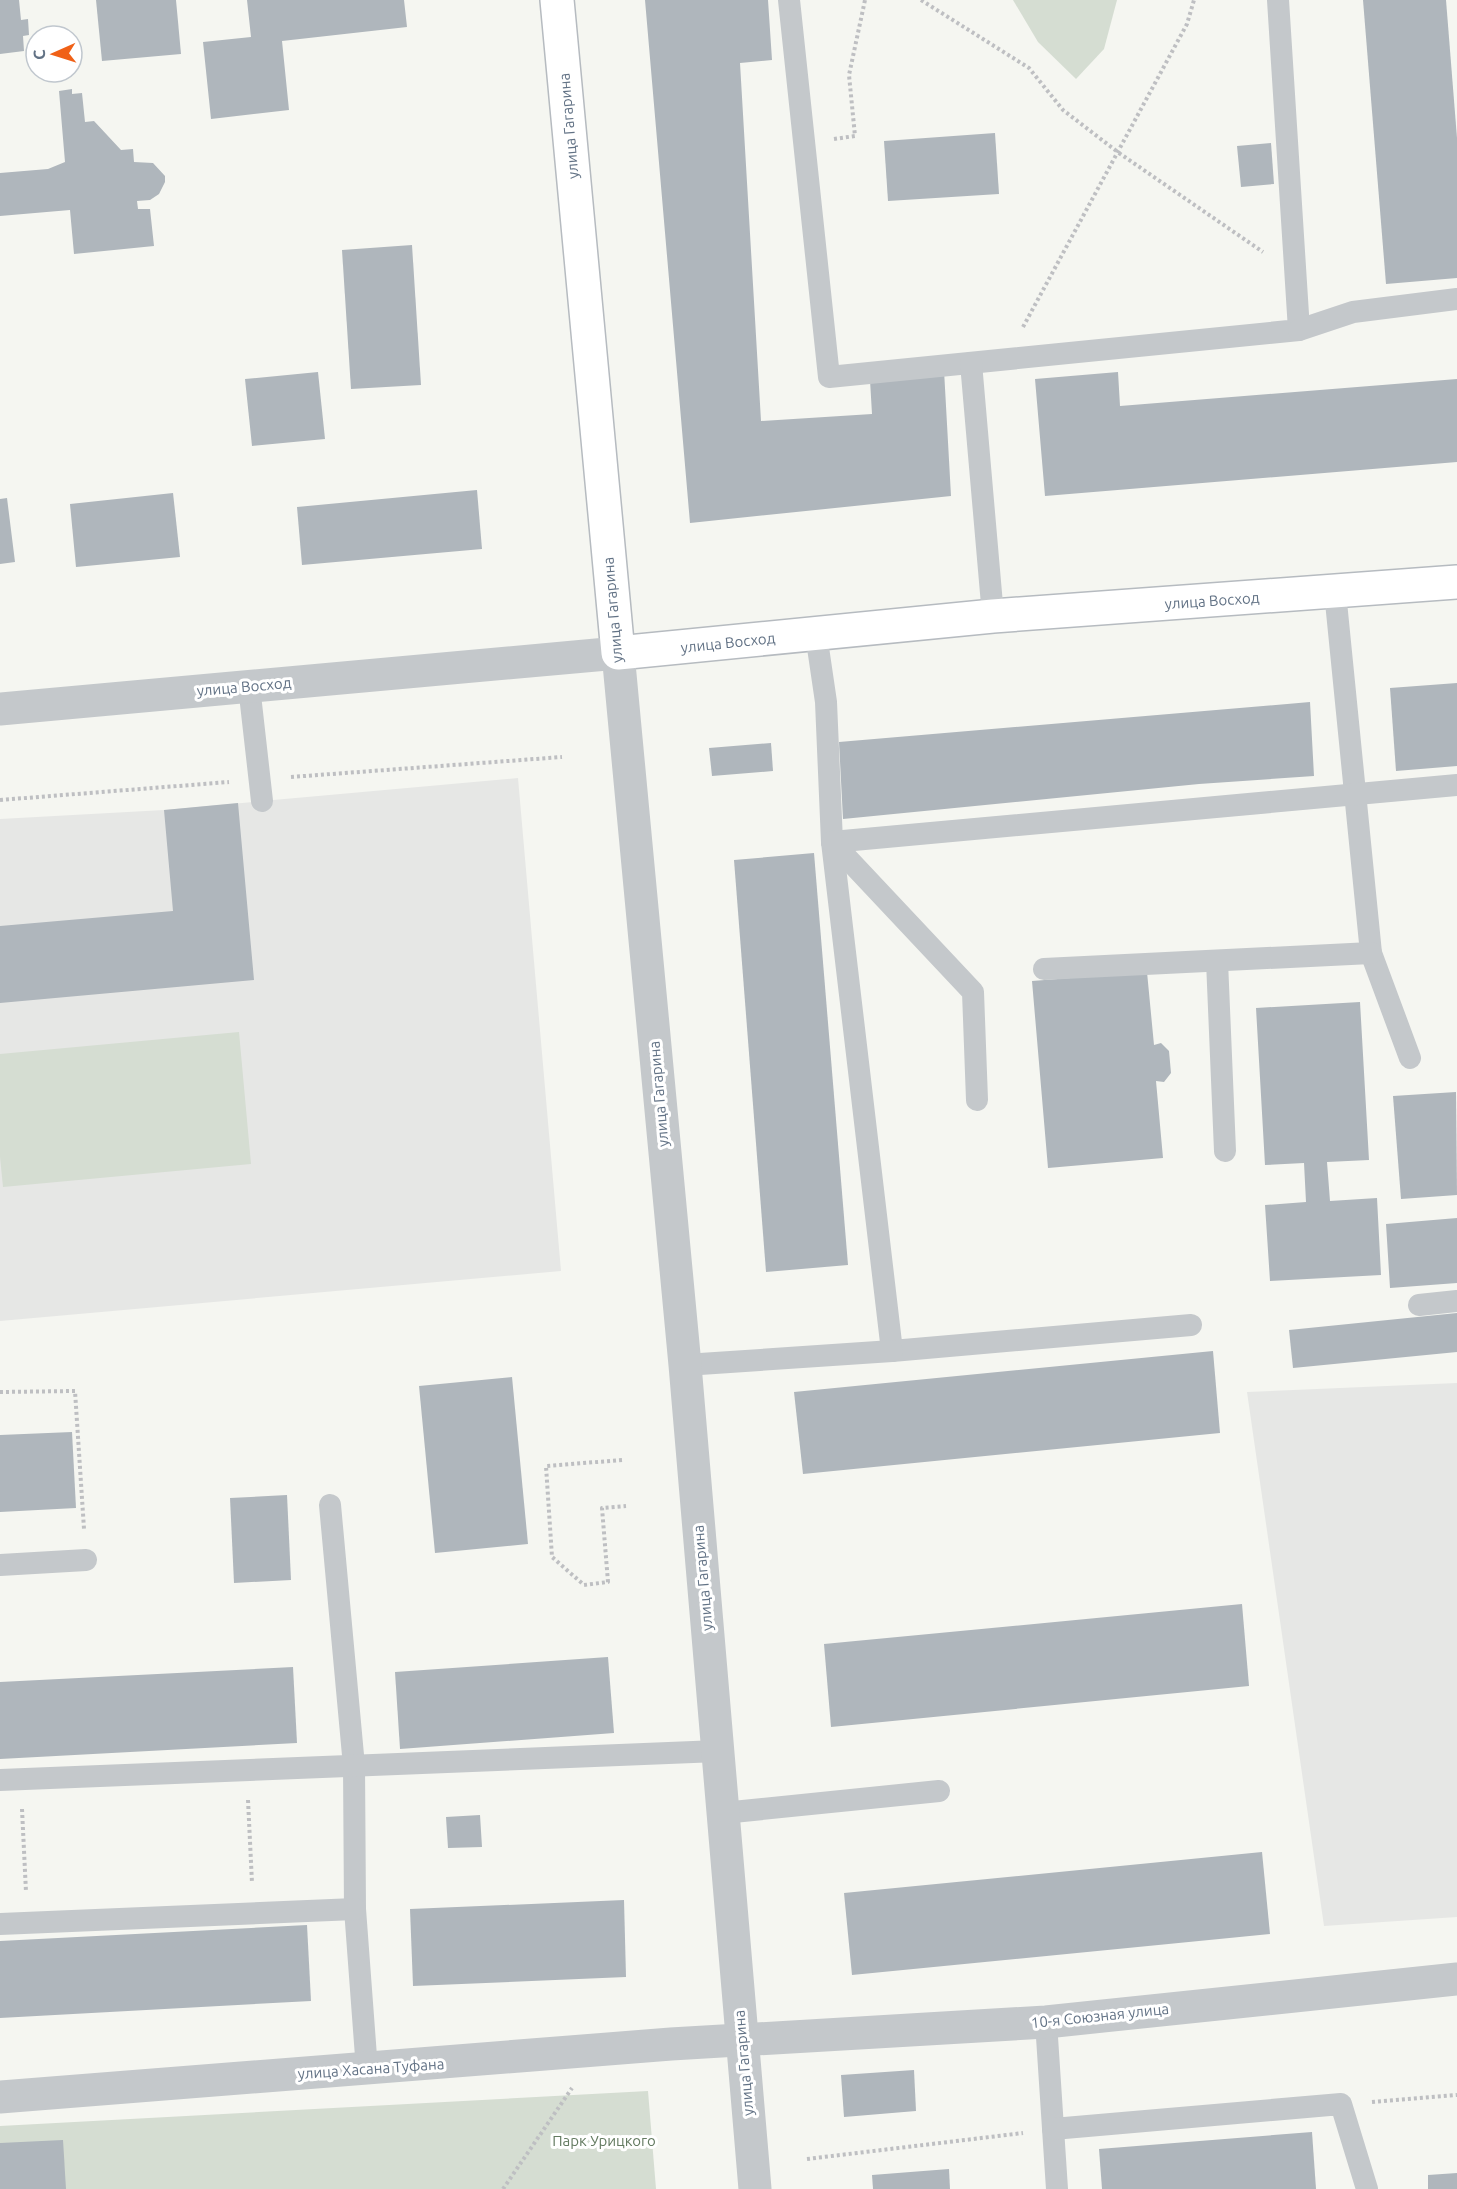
<svg xmlns="http://www.w3.org/2000/svg" width="1457" height="2189" viewBox="0 0 1457 2189" font-family="Ubuntu,sans-serif">
<style>
.built{fill:#e6e7e5}
.green{fill:#d5ddd2}
.building{fill:#afb6bc}
.lines{fill:none;stroke-linecap:round;stroke-linejoin:round}
.secondary-casing{stroke:#b6bbc0;stroke-width:36}
.path{stroke:#bebfc2;stroke-width:4;stroke-dasharray:3 3;stroke-linecap:butt}
.lane{stroke:#c4c8cb;stroke-width:22}
.street{stroke:#c4c8cb;stroke-width:33}
.secondary{stroke:#fff;stroke-width:33}
.labels{text-anchor:middle;stroke-width:6;stroke-linejoin:round;paint-order:stroke}
.street-label{font-size:15px;fill:#627285;stroke:#fff}
.park-label{font-size:15px;fill:#647b61;stroke:#fff}
</style>
<rect width="100%" height="100%" fill="#f5f6f1"/>
<g class="built">
<path d="M518 778 561 1271 0 1321V819L164 810Z"/>
<path d="M1457 1383V1917L1324 1926 1247 1392Z"/>
</g>
<g class="green">
<path d="M1013 0H1117L1104 49 1076 79 1038 42Z"/>
<path d="M239 1032 251 1164 3 1187 0 1157V1054Z"/>
<path d="M648 2091 656 2189H0V2126Z"/>
</g>
<g class="building">
<path d="M0 0H19L21 20 28 19 29 35 23 36 24 51 0 54Z"/>
<path d="M96 0H176L181 54 102 61Z"/>
<path d="M247 0H404L407 27 282 41 289 110 211 119 203 42 251 37Z"/>
<path d="M645 0H768L772 60 740 63 761 421 872 414 870 380 944 370 951 496 690 523Z"/>
<path d="M1363 0H1446L1457 138V278L1386 284Z"/>
<path d="M72 89V94L82 93 85 122 94 121 121 150 133 149 134 162 153 163 165 176V182L159 194 150 200 137 201 138 209H150L154 246 74 254 70 210 0 216V173L48 169 65 162 59 91Z"/>
<path d="M995 133 999 194 888 201 884 141Z"/>
<path d="M1271 143 1274 184 1241 187 1237 146Z"/>
<path d="M412 245 421 385 351 389 342 250Z"/>
<path d="M318 372 325 439 252 446 245 379Z"/>
<path d="M1118 372 1120 406 1457 379V462L1045 496 1035 379Z"/>
<path d="M477 490 482 549 302 565 297 507Z"/>
<path d="M173 493 180 557 76 567 70 504Z"/>
<path d="M7 498 15 562 0 564V499Z"/>
<path d="M1457 683V766L1396 771 1390 688Z"/>
<path d="M1310 702 1314 776 1199 784 843 819 839 742Z"/>
<path d="M771 743 773 771 712 776 709 748Z"/>
<path d="M238 803 254 980 0 1003V926L173 911 164 810Z"/>
<path d="M814 853 848 1265 766 1272 734 860Z"/>
<path d="M1147 972 1154 1045 1161 1043 1169 1051 1171 1073 1164 1082 1156 1081 1163 1158 1048 1168 1032 981Z"/>
<path d="M1360 1002 1369 1160 1327 1162 1330 1201 1377 1198 1381 1275 1270 1281 1265 1205 1306 1202 1304 1163 1265 1165 1256 1008Z"/>
<path d="M1456 1092 1457 1195 1401 1199 1393 1096Z"/>
<path d="M1457 1218V1283L1390 1288 1386 1224Z"/>
<path d="M1457 1313V1352L1293 1368 1289 1330Z"/>
<path d="M1213 1351 1220 1433 803 1474 794 1392Z"/>
<path d="M512 1377 528 1544 435 1553 419 1386Z"/>
<path d="M72 1432 76 1508 0 1512V1435Z"/>
<path d="M287 1495 291 1580 234 1583 230 1498Z"/>
<path d="M1242 1604 1249 1686 831 1727 824 1644Z"/>
<path d="M608 1657 614 1733 400 1749 395 1672Z"/>
<path d="M293 1667 297 1743 0 1759V1682Z"/>
<path d="M480 1815 482 1847 448 1848 446 1817Z"/>
<path d="M1262 1852 1270 1934 852 1975 844 1893Z"/>
<path d="M624 1900 626 1977 413 1986 410 1909Z"/>
<path d="M307 1925 311 2001 0 2018V1941Z"/>
<path d="M914 2070 916 2111 844 2117 841 2075Z"/>
<path d="M1312 2132 1316 2189H1102L1099 2149Z"/>
<path d="M63 2140 66 2189H0V2143Z"/>
<path d="M949 2169 950 2189H873L872 2175Z"/>
<path d="M1457 2173V2189H1428V2175Z"/>
</g>
<g class="lines">
<g class="secondary-casing">
<path id="secondary" d="M557 0 618 653 993 616 1457 582"/>
</g>
<g class="path">
<path d="M921 0 1029 68 1063 110 1119 153 1263 252"/>
<path d="M834 139 855 136 849 75 865 0"/>
<path d="M1023 327 1187 24 1194 0"/>
<path d="M291 777 562 757"/>
<path d="M0 800 229 782"/>
<path d="M0 1392 75 1391 84 1529"/>
<path d="M622 1460 546 1466 552 1557 584 1585 608 1582 602 1508 626 1506"/>
<path d="M248 1800 252 1883"/>
<path d="M22 1809 26 1892"/>
<path d="M1372 2102 1457 2095"/>
<path d="M807 2159 1023 2133"/>
<path d="M503 2189 572 2088"/>
</g>
<g class="lane">
<path d="M789 0 829 377 1299 330 1278 0"/>
<path d="M1299 330 1353 312 1457 299"/>
<path d="M971 363 993 616"/>
<path d="M1335 592 1371 953 1410 1058"/>
<path d="M816 634 826 702 832 842 892 1351 1191 1325"/>
<path d="M249 686 262 801"/>
<path d="M832 842 1457 785"/>
<path d="M832 842 973 992 977 1100"/>
<path d="M1217 961 1225 1151"/>
<path d="M1044 969 1371 953"/>
<path d="M1419 1305 1457 1301"/>
<path d="M685 1365 892 1351"/>
<path d="M330 1505 354 1766 355 1909 367 2070"/>
<path d="M0 1565 86 1560"/>
<path d="M0 1780 718 1751"/>
<path d="M723 1813 939 1791"/>
<path d="M0 1924 355 1909"/>
<path d="M1046 2022 1057 2189"/>
<path d="M1053 2129 1341 2104 1367 2189"/>
</g>
<g class="street">
<path d="M0 709 618 653 685 1365 755 2189"/>
<path d="M0 2097 671 2044 1046 2022 1457 1979"/>
</g>
<use href="#secondary" class="secondary"/>
</g>
<g class="labels">
<g class="street-label">
<text transform="translate(569 126) rotate(-95)" y="5">улица Гагарина</text>
<text transform="translate(1212 601) rotate(-4)" y="5">улица Восход</text>
<text transform="translate(613 610) rotate(-95)" y="5">улица Гагарина</text>
<text transform="translate(728 643) rotate(-6)" y="5">улица Восход</text>
<text transform="translate(244 687) rotate(-5)" y="5">улица Восход</text>
<text transform="translate(659 1094) rotate(-95)" y="5">улица Гагарина</text>
<text transform="translate(703 1578) rotate(-95)" y="5">улица Гагарина</text>
<text transform="translate(1100 2016) rotate(-6)" y="5">10-я Союзная улица</text>
<text transform="translate(744 2063) rotate(-95)" y="5">улица Гагарина</text>
<text transform="translate(371 2069) rotate(-4)" y="5">улица Хасана Туфана</text>
</g>
<g class="park-label">
<text x="604" y="2146">Парк Урицкого</text>
</g>
</g>
<g transform="translate(54 54) rotate(267)"><circle r="28" fill="#ffffff" stroke="#c0c7ce" stroke-width="1.5"/>
<path d="M0-4.5L10 22L0 15L-10 22Z" fill="#f06117"/>
<text y="-9" font-size="16" font-weight="bold" text-anchor="middle" fill="#627285">С</text>
</g>
</svg>
